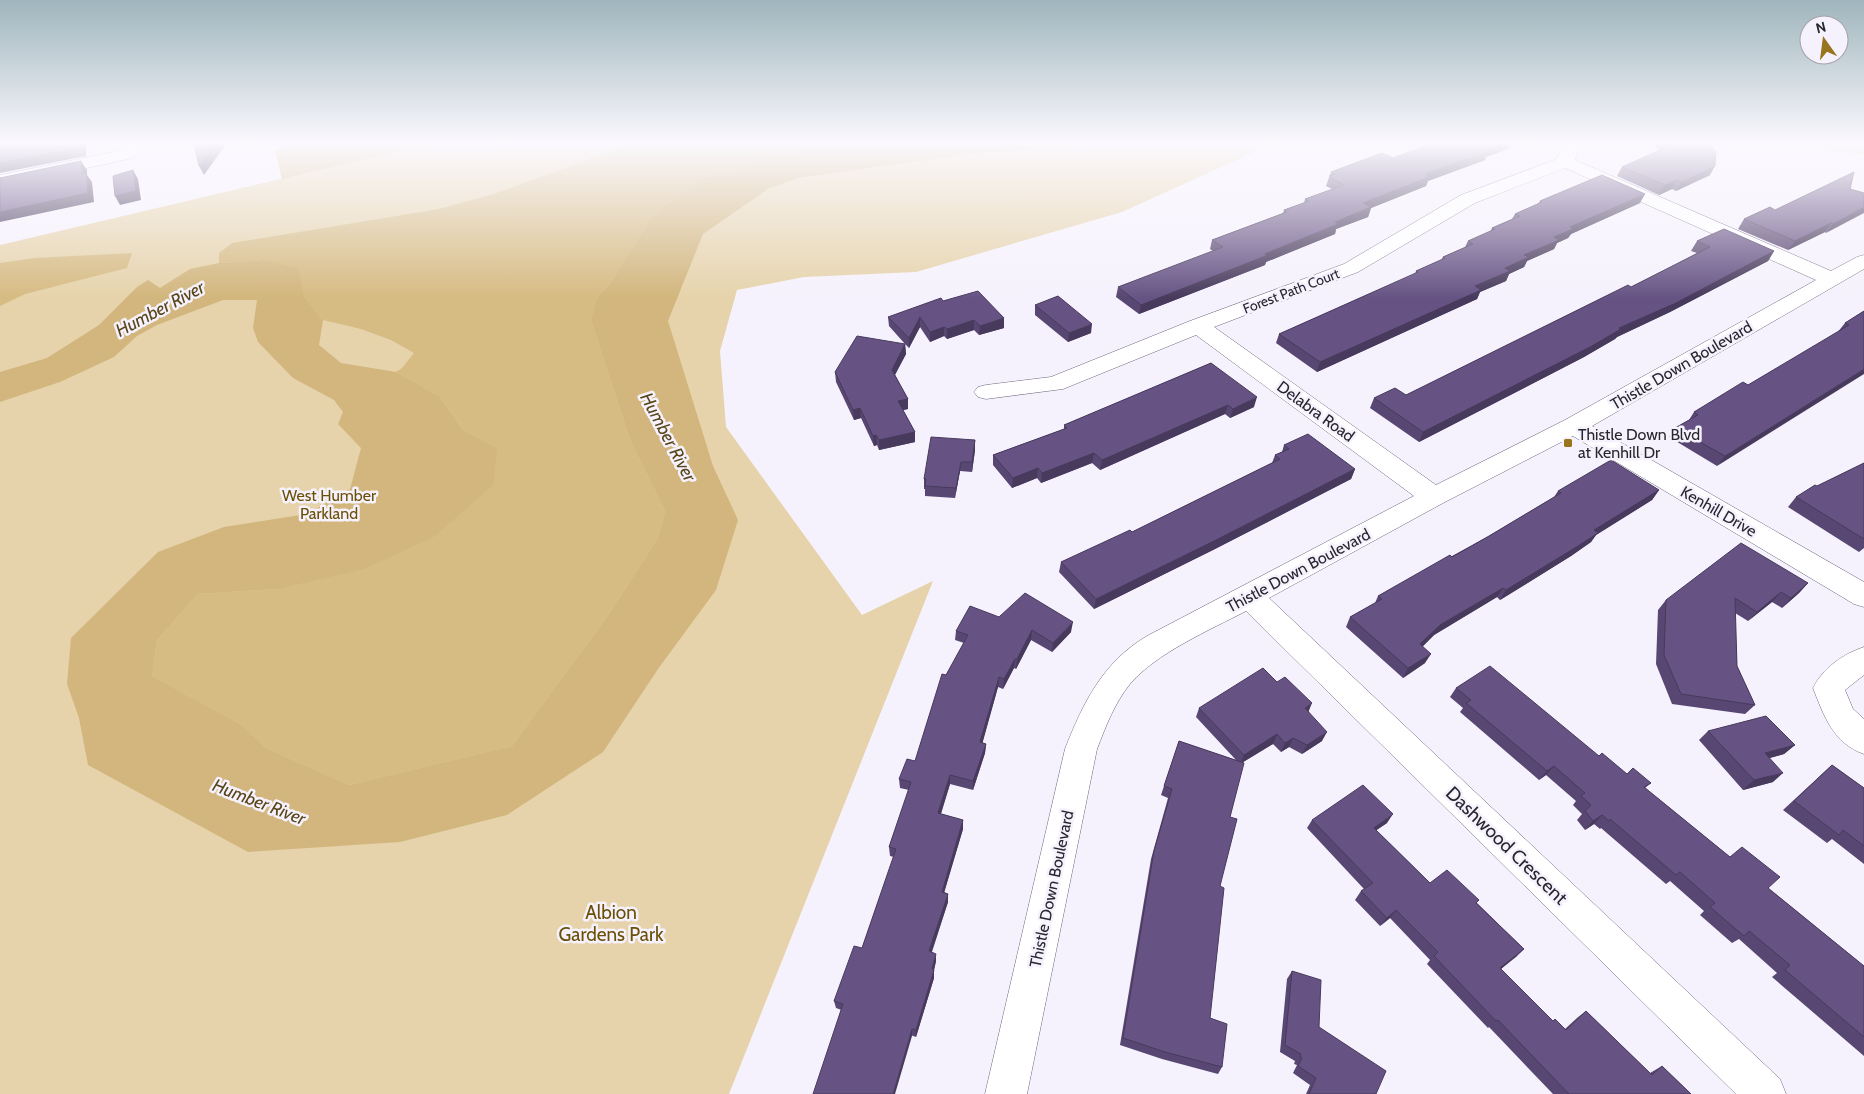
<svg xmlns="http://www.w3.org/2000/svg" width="1864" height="1094" viewBox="0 0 1864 1094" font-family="Cabin,sans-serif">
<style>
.green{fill:#e6d3ab}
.forest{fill:#d6bb82}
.water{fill:#d2b67d}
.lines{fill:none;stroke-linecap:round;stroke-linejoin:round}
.minor-casing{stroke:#6d657b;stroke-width:1}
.minor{fill:#fff;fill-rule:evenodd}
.wall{fill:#584772}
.shaded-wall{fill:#473a5c}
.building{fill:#665384;stroke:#473a5c}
.poi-dot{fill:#97741d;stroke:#f6f2fd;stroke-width:2}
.labels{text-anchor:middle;stroke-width:5;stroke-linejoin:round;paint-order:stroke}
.far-street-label{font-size:14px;fill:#29262f;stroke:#f6f2fd}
.street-label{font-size:16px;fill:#29262f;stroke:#f6f2fd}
.poi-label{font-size:16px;fill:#29262f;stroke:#f6f2fd;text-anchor:start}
.park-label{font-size:16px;fill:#6a4f05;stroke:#f6f2fd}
.water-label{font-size:18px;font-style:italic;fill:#584518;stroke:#f6f2fd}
.near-street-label{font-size:19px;fill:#29262f;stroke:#f6f2fd}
.near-park-label{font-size:19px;fill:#6a4f05;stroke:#f6f2fd}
</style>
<rect width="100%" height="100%" fill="#f6f2fd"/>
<g class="green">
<path d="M429 144H1272L1122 212 916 272 804 277 737 290 720 351 726 427 862 615 933 581 729 1094H0V245Z"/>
<path d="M1810 144H1864V154L1827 151Z"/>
</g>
<g class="forest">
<path d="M290 144H429L282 179 275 151Z"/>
<path d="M630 144H839L767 158 705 177 652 216 610 284 597 297 591 320 630 440 665 511 658 538 609 614 512 746 349 785 266 748 242 725 152 676 157 640 198 594 277 589 497 448 463 430 439 396 396 372 402 368 414 353 391 340 361 329 323 320 304 296 264 260 219 263V253L232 243 439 209 494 194Z"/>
<path d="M132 253 127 268 25 294 0 306V263L35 258Z"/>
</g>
<path class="water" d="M839 144H1097L970 154 798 178 768 189 703 234 668 321 713 466 738 520 716 590 658 669 603 752 507 815 400 842 248 852 88 765 79 718 67 684 71 638 158 552 224 527 307 514 350 489 361 448 338 424 343 412 334 400 293 378 258 342 253 328 257 300H223L157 325 137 336 114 357 60 382 0 402V372L47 358 99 325 137 287 148 280 160 288 190 269 219 263 264 260 298 268 304 296 323 320 319 345 341 363 396 372 439 396 463 430 497 448 493 485 435 536 364 569 277 589 198 594 157 640 152 676 242 725 266 748 349 785 512 746 609 614 658 538 665 511 630 440 591 320 597 297 610 284 652 216 705 177 767 158Z"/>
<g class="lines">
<g class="minor-casing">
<g id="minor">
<path d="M127 144H145L133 158 0 187V175L114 152 121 150Z"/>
<path d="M1562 144H1580L1575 160 1831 271 1857 257 1864 255V269L1592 426 1864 582V607L1854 604 1573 436 1443 503 1269 598 1780 1079 1786 1094H1736L1246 611C1210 630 1156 653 1130 684 1114 704 1106 726 1097 749L1027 1094H985L1065 749C1083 703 1103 662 1147 636L1414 496 1196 335 1063 389 986 399 978 397 974 392 978 387 986 385 1051 377 1190 321 1344 264 1461 195 1557 159ZM1565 168 1816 280 1565 420 1436 485 1214 327 1358 272 1475 203Z"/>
<path d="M1864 647V675L1845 690 1853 709 1864 719V754C1833 743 1824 716 1813 688 1823 668 1843 654 1864 647Z"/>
</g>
</g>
<use href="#minor" class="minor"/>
</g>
<g class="wall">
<path d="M1654 144H1710V175L1676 191 1672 189 1659 195 1617 176 1622 167 1659 151Z"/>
<path d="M1510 148 1486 157 1485 160 1428 181 1426 186 1371 208 1368 217 1336 229 1335 234 1266 262 1265 265 1139 314 1116 297 1118 287 1213 251 1210 249 1212 240 1283 213 1284 210 1304 203 1305 199 1332 189 1326 186 1331 172 1393 158Z"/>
<path d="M1850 189 1864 193 1826 233 1825 232 1788 250 1738 229 1744 219 1775 210Z"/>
<path d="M1540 201 1640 203 1571 234 1568 238 1557 243 1554 249 1527 261 1524 267 1509 274 1506 281 1480 292 1477 299 1317 372 1276 343 1279 334 1415 274 1416 271 1441 260 1443 257 1465 247 1468 241 1490 232 1492 228 1512 219 1515 214 1538 204Z"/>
<path d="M1697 241 1774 251 1768 261 1670 312 1617 337 1615 339 1584 357 1419 442 1370 408 1374 398 1406 395 1631 287 1697 253 1691 251Z"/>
<path d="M943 301 1004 328 979 335 974 330 947 339 944 336 930 342 920 327 909 348 905 344 906 354 895 375 908 399V409L903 410 915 432V442L879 450 877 445 874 446 861 418 854 420 836 382 835 372 905 344 889 326 888 317Z"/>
<path d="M1035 305 1091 333 1068 342 1035 315Z"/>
<path d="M1864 311 1717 466 1669 437 1675 428 1689 420 1694 412 1748 385 1837 333 1845 323Z"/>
<path d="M1211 363 1254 407 1230 418 1225 414 1100 470 1092 463 1041 483 1037 478 1012 488 993 465V455L1064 429V425Z"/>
<path d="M975 440V450L972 472 960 471 955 498 925 496V489H924V479Z"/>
<path d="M1284 445 1355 469 1351 479 1213 550 1094 609 1059 572 1061 562 1132 532 1272 463 1275 455 1282 452Z"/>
<path d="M1864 463V548L1859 552 1788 507 1796 497 1817 486Z"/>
<path d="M1659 490 1652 500 1596 535 1591 542 1571 556 1500 600 1497 597 1434 635 1423 646 1425 663 1403 678 1346 627 1350 617 1375 603 1378 596 1489 536 1554 497 1558 491Z"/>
<path d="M1808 583 1799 593 1782 608 1772 602 1748 621 1735 613 1737 666 1755 705 1745 714 1672 704 1656 664 1658 610 1666 600Z"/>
<path d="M999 617 1071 632 1052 652 1031 640 1016 669 1014 668 1003 689 998 687 982 743 986 744 985 753 973 790 950 784 941 814 963 820V829L944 892 948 894V902L932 952 936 961 934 970V978L916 1037 836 1008 834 1001 862 948 894 857 890 856 889 847 909 790 900 788 899 779 915 761 946 675 964 643 955 640 956 631Z"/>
<path d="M1456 688 1599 756 1627 774 1651 783 1645 788 1864 966V1056L1772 977 1777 973 1739 939 1732 943 1700 915 1704 911 1670 881 1666 884 1601 828 1600 829 1594 824 1585 830 1577 820 1582 814 1573 805 1576 801 1546 775 1539 780 1460 712 1463 708 1450 697Z"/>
<path d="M1199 708 1308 711 1322 741 1302 754 1289 747 1281 752 1273 744 1243 762 1230 817 1220 886 1210 1018 1222 1067 1218 1074 1162 1059 1120 1045 1151 859 1168 798 1161 795 1179 741 1236 760 1196 717Z"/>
<path d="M1708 731 1795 745 1784 754 1770 758 1773 782 1743 790 1699 740Z"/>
<path d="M1832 765 1864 788V864L1832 839 1827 843 1783 810 1821 775Z"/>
<path d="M1312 820 1387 823 1376 830 1430 883 1477 903 1524 949 1501 969 1553 1021 1565 1029 1577 1018 1586 1011 1650 1073 1662 1066 1691 1094H1553L1489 1027 1488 1028 1427 964 1430 960 1390 918 1380 926 1355 900 1361 891 1364 889 1307 828Z"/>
<path d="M1292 971 1319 1027 1376 1094H1306L1310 1085 1293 1073 1297 1065 1294 1064 1295 1061 1280 1052 1287 979Z"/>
</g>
<g class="shaded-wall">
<path d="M80 144H86V156L0 173V163Z"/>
<path d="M215 144H226L204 175 199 166Z"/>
<path d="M1500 144H1512L1510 148 1486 157 1485 160 1428 181 1426 186 1371 208 1368 217 1336 229 1335 234 1266 262 1265 265 1139 314 1141 305 1265 254 1335 222 1363 203 1425 174Z"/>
<path d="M81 161 87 170V175L92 182 94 202 0 222V212L82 174Z"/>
<path d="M1715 166 1710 175 1676 191 1682 182Z"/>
<path d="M133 170 138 179 141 200 120 205 115 196Z"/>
<path d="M1677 180 1672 189 1659 195 1665 185Z"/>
<path d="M1645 194 1640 203 1571 234 1568 238 1557 243 1554 249 1527 261 1524 267 1509 274 1506 281 1480 292 1477 299 1317 372 1320 362 1475 286 1505 268 1524 255 1554 237 1570 227Z"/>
<path d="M1864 207V213L1826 233 1833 224Z"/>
<path d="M1831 223 1825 232 1788 250 1795 241Z"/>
<path d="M1774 251 1768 261 1670 312 1617 337 1615 339 1584 357 1419 442 1423 432 1619 328Z"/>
<path d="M920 317V327L909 348V338Z"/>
<path d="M1004 318V328L979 335 980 326Z"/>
<path d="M974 320V330L947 339V329Z"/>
<path d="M1092 324 1091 333 1068 342 1069 333Z"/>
<path d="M944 327V336L930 342V332Z"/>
<path d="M905 344 906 354 892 380V370Z"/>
<path d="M1864 369V374L1717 466 1725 456Z"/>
<path d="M1257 397 1254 407 1230 418 1233 409Z"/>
<path d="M908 399V409L899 411 898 401Z"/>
<path d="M1228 405 1225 414 1100 470 1102 460Z"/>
<path d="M860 408 861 418 854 420 853 410Z"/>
<path d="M915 432V442L879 450V440Z"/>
<path d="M876 435 877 445 874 446 873 436Z"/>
<path d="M975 440V450L972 472V462Z"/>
<path d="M1094 453 1092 463 1041 483 1042 473Z"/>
<path d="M961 462 960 471 955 498 956 488Z"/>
<path d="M1038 468 1037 478 1012 488 1013 478Z"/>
<path d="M1355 469 1351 479 1213 550 1094 609 1096 599Z"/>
<path d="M1659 490 1652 500 1596 535 1591 542 1571 556 1500 600 1506 590 1594 530Z"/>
<path d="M1808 583 1799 593 1782 608 1791 598Z"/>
<path d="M1503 588 1497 597 1434 635 1415 654 1420 644 1440 625Z"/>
<path d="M1781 592 1772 602 1748 621 1757 612Z"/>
<path d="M1073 622 1071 632 1052 652 1053 643Z"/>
<path d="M1032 630 1031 640 1016 669 1017 659Z"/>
<path d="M1431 654 1425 663 1403 678 1408 668Z"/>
<path d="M1015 659 1014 668 1003 689 1004 679Z"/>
<path d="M999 677 998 687 980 752V742Z"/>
<path d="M1312 703 1308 713 1305 708Z"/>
<path d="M1327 732 1322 741 1302 754 1307 745Z"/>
<path d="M1277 734 1273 744 1240 764 1244 755Z"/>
<path d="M1293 738 1289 747 1281 752 1285 743Z"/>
<path d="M986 744 985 753 973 790V781Z"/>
<path d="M1795 745 1784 754 1755 762 1765 753Z"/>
<path d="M1554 766 1546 775 1539 780 1547 771Z"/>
<path d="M1783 773 1773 782 1743 790 1754 780Z"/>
<path d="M950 775V784L938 822V813Z"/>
<path d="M1393 814 1387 823 1368 836 1374 828Z"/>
<path d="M1602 815 1594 824 1585 830 1593 821Z"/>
<path d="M963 820V829L942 900V892Z"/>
<path d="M948 894V902L929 959V951Z"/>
<path d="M1396 910 1390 918 1380 926 1387 918Z"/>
<path d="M1524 949 1516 957 1492 976 1500 968Z"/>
<path d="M936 954V961L934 970V978L916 1037V1030Z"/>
<path d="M912 1029V1036L895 1094H893Z"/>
</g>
<g class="building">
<path d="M0 144H80V147L0 163Z"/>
<path d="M194 144H215L199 166Z"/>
<path d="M1431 144H1500L1486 150 1489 151 1425 174 1429 177 1363 203 1371 207 1335 222 1338 224 1265 254 1268 255 1141 305 1118 287 1223 247 1212 240 1287 212 1284 210 1309 201 1305 199 1344 185 1329 176 1335 174 1331 172 1382 153 1393 158Z"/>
<path d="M1665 144H1710L1716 152 1715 166 1682 182 1677 180 1665 185 1622 167 1667 147Z"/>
<path d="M81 161 82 174 86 173 88 193 0 212V178Z"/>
<path d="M133 170 136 191 115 196 113 176Z"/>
<path d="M1854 172 1850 189 1864 193V207L1833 224 1831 223 1795 241 1744 219 1770 207 1775 210Z"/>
<path d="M1602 175 1645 194 1570 227 1573 229 1554 237 1559 240 1524 255 1529 257 1505 268 1510 271 1475 286 1481 290 1320 362 1279 334 1418 272 1416 271 1445 258 1443 257 1473 244 1468 241 1495 229 1492 228 1520 216 1515 214 1542 202 1540 201Z"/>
<path d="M1724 229 1774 251 1676 303 1619 328 1621 329 1590 347 1423 432 1374 398 1395 388 1406 395 1616 291 1628 285 1631 287 1710 247 1697 241Z"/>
<path d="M978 291 1004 318 980 326 974 320 947 329 944 327 930 332 920 317 909 338 888 317 941 298 943 301Z"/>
<path d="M1058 296 1092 324 1069 333 1035 305Z"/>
<path d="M1864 311V369L1725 456 1675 428 1698 415 1694 412 1743 382 1748 385 1849 325 1845 323Z"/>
<path d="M857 336 905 344 892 370 908 399 898 401 915 432 879 440 876 435 873 436 860 408 853 410 835 372Z"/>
<path d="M1211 363 1257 397 1233 409 1228 405 1102 460 1094 453 1042 473 1038 468 1013 478 993 455 1067 428 1064 425Z"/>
<path d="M1308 434 1355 469 1216 540 1096 599 1061 562 1130 530 1132 532 1280 459 1275 455 1289 449 1284 445Z"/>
<path d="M931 437 975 440 972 462H961L956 488 925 486 926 479H924Z"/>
<path d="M1611 460 1659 490 1594 530 1598 533 1578 546 1506 590 1503 588 1440 625 1420 644 1431 654 1408 668 1350 617 1382 599 1378 596 1450 555 1452 557 1489 536 1561 493 1558 491Z"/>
<path d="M1864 463V539L1796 497 1815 485 1817 486Z"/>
<path d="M1741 543 1808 583 1791 598 1781 592 1757 612 1735 598 1737 666 1755 705 1681 694 1664 655 1666 600Z"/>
<path d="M1025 593 1073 622 1053 643 1032 630 1017 659H1015L1004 679 999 677 980 742 986 744 973 781 950 775 938 813 963 820 942 892 948 894 929 951 936 954 932 969 934 970 916 1030 912 1029 893 1094H813L843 1004 834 1001 854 946 862 948 896 849 889 847 911 782 899 779 907 759 915 761 942 674 946 675 968 635 956 631 970 606 999 617Z"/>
<path d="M1490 666 1599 756 1602 753 1627 774 1633 768 1651 783 1644 787 1730 857 1742 847 1780 877 1768 888 1864 966V1037L1785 970 1790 965 1749 931 1744 936 1710 907 1715 903 1680 872 1676 875 1610 819 1609 821 1602 815 1593 821 1585 811 1591 805 1581 796 1585 793 1554 766 1547 771 1466 703 1471 700 1456 688Z"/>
<path d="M1263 668 1277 682 1285 677 1312 703 1305 708 1327 732 1307 745 1293 738 1285 743 1277 734 1244 755 1199 708Z"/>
<path d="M1766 716 1795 745 1765 753 1783 773 1754 780 1708 731Z"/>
<path d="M1179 741 1244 763 1230 817 1237 819 1220 886 1224 888 1210 1018 1227 1024 1222 1067 1165 1052 1123 1038 1154 851 1172 789 1164 786Z"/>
<path d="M1832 765 1864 788V846L1843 830 1839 835 1794 801Z"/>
<path d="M1363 785 1393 814 1374 828 1430 883 1447 870 1479 900 1476 903 1524 949 1500 968 1553 1021 1555 1019 1566 1030 1586 1011 1652 1075 1662 1066 1691 1094H1569L1498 1020 1496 1021 1434 956 1438 952 1396 910 1387 918 1361 891 1373 883 1312 820Z"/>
<path d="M1292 971 1321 980 1319 1027 1386 1071 1376 1094H1309L1316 1078 1298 1066 1302 1058 1300 1057 1301 1054 1285 1045Z"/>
</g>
<linearGradient id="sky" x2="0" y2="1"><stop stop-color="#9fb5bd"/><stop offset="0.48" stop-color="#fbf9fe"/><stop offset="1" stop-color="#fbf9fe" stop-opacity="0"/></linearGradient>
<rect width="1864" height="298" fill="url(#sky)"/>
<rect class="poi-dot" x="1563" y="438" width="10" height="10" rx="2.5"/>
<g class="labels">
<g class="far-street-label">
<text transform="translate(1291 291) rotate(-21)" y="5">Forest Path Court</text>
</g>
<g class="street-label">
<text transform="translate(1681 365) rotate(-30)" y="6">Thistle Down Boulevard</text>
<text transform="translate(1316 411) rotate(36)" y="6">Delabra Road</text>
<text transform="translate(1719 511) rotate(30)" y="6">Kenhill Drive</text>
<text transform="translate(1298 570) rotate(-28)" y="6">Thistle Down Boulevard</text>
<text transform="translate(1051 889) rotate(-78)" y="6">Thistle Down Boulevard</text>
</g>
<g class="poi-label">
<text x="1578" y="440">Thistle Down Blvd<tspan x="1578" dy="18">at Kenhill Dr</tspan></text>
</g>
<g class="park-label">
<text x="329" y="501">West Humber<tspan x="329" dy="18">Parkland</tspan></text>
</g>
<g class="water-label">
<text transform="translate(160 309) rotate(-28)" y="6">Humber River</text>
<text transform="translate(668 437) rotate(62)" y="6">Humber River</text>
<text transform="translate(259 802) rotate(21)" y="6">Humber River</text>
</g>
<g class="near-street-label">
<text transform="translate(1507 845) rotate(44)" y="7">Dashwood Crescent</text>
</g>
<g class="near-park-label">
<text x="611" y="919">Albion<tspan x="611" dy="22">Gardens Park</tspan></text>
</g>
</g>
<g transform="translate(1824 40) rotate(346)"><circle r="24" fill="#f6f2fd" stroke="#a4a0ab"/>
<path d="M0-4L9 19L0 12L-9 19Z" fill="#97741d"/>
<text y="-8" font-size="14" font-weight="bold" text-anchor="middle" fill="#29262f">N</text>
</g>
</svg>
